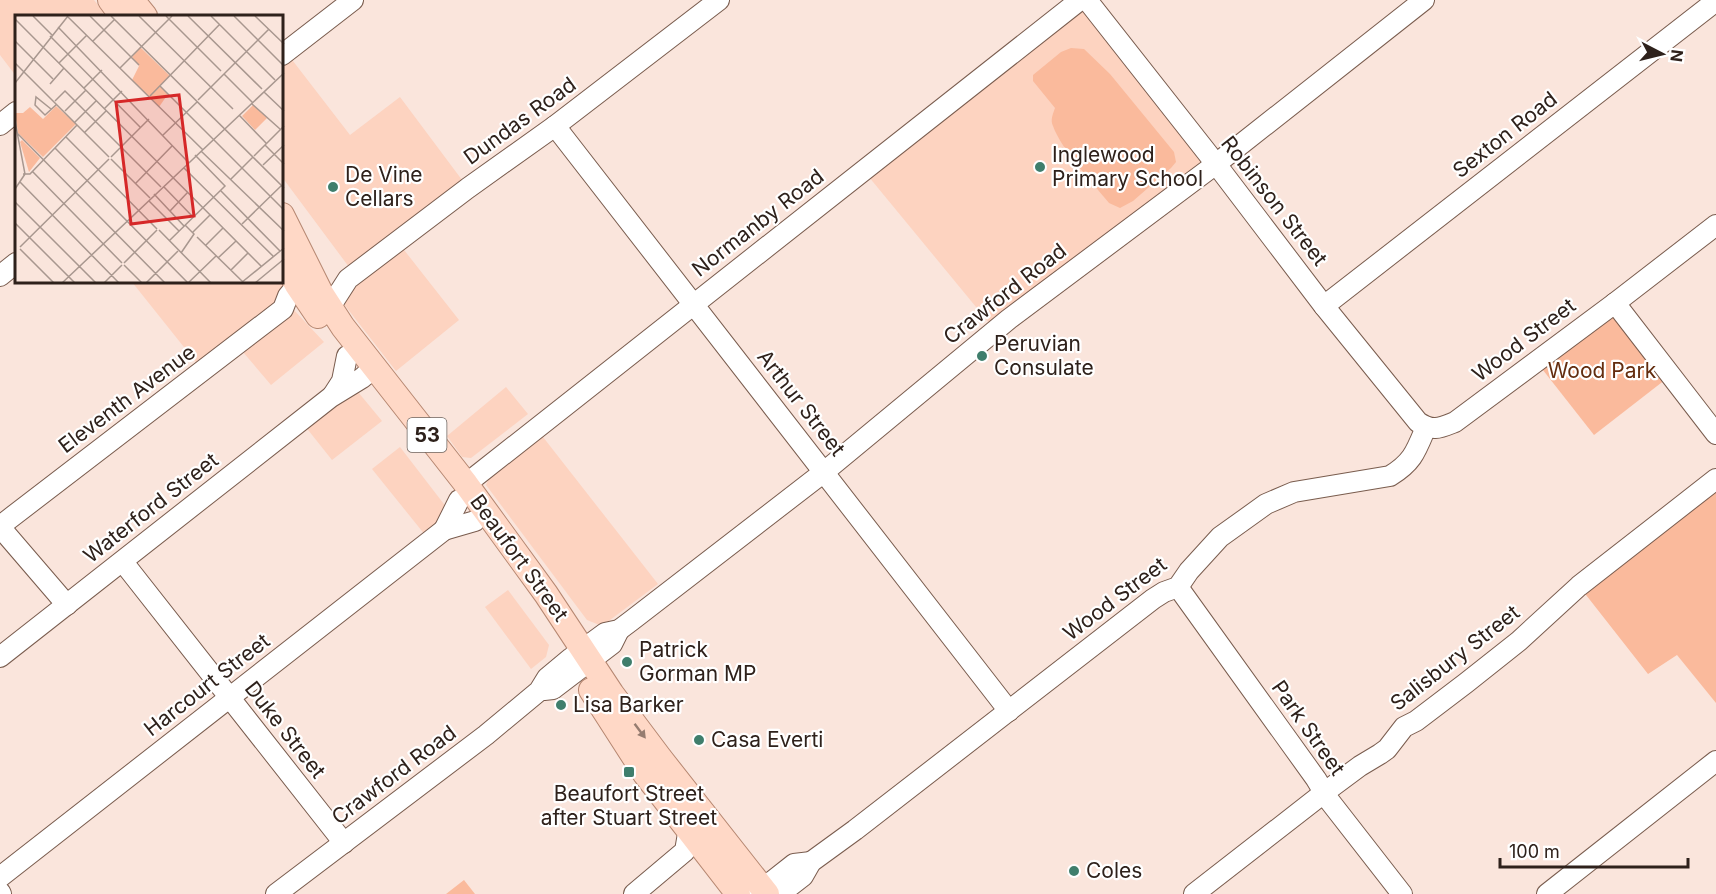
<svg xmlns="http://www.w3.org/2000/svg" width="1716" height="894" viewBox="0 0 1716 894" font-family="Inter,sans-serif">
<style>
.built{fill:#fdd3c0}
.green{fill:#faba9c}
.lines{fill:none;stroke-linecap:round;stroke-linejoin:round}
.minor-casing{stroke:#795c4e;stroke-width:22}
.major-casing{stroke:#b68771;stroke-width:26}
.minor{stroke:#fff;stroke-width:20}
.major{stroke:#ffd8c6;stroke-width:24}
.oneway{fill:#967c70}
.poi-dot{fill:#3f7e6c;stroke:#fff;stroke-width:2}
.labels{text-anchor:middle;stroke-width:4.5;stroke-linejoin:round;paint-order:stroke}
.shield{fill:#fff;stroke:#6d645f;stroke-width:1.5}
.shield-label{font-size:20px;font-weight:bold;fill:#2e211b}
.street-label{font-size:21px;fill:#2e211b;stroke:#fff}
.poi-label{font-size:21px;fill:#2e211b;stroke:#fff;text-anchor:start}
.park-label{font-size:21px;fill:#642d0f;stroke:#fff}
.inset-road{fill:none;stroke:#a8978f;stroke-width:1.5}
.view{fill:#d62828;fill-opacity:0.15;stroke:#d62828;stroke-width:3}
.inset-edge{fill:none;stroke:#2e211b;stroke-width:3}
</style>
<rect width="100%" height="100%" fill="#fae5dc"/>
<g class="built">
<path d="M0 0H94L107 16H16V76L0 55Z"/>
<path d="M1087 0 1216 164 995 330 864 171Z"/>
<path d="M286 52 350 135 400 97 468 188 397 241 459 320 396 371 343 303 349 267 282 177V55Z"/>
<path d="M132 282H281L293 309 324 342 271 385 237 345 203 371Z"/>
<path d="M344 375 382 421 332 460 301 421Z"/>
<path d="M506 387 528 414 471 458 462 457 447 436Z"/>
<path d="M543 437 658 584 602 626 587 620 486 485 490 476Z"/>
<path d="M400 447 460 525 430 541 372 469Z"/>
<path d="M508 590 549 645 546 657 531 669 485 607Z"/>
</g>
<g class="green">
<path d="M1071 48 1084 49 1110 74 1174 152 1176 162 1171 168 1133 201 1120 208 1109 203C1093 183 1061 149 1053 126 1050 120 1053 114 1055 108L1033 81V75L1061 52Z"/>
<path d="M1615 303 1670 376 1594 435 1539 365Z"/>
<path d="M1716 479V703L1677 655 1648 674 1579 586Z"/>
<path d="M464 880 475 894H446Z"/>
</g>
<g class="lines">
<g class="minor-casing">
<g id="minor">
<path d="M1087 0 1216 164 1324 306 1418 422C1433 432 1440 428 1455 422L1615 303 1716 225"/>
<path d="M282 55 353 0"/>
<path d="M0 125 16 112"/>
<path d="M555 126 1009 711"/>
<path d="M0 276 16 263"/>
<path d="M1615 303 1716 434"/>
<path d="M1324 306 1716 1"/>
<path d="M330 307 348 279 468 188 555 126 719 0"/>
<path d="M333 395 342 381 347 356"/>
<path d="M466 484 1080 0"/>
<path d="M0 526 283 309 288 296 297 285"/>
<path d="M0 527 67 605"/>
<path d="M444 530 459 500"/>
<path d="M123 562 344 843"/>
<path d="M1178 587 1316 779 1328 799 1402 894"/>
<path d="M0 657 331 397 362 378 374 368"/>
<path d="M544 690 553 689 612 644 619 630"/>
<path d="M0 877 444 530 475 521"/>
<path d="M0 892 1 894"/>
<path d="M276 894 486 735 539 691 547 678 571 658 605 633 619 630 631 621 824 472 1009 319 1216 164 1424 0"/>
<path d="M634 894 685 851 689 828"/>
<path d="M756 894 794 864 811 862"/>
<path d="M780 894 803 876 811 862 855 830 1153 599 1164 592 1178 587 1189 571 1220 537 1266 504 1294 492 1390 476C1413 462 1416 451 1426 427"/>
<path d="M1194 894 1325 792 1360 766 1380 754 1387 749 1404 727 1416 721 1466 683 1519 641 1579 586 1716 479"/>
<path d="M1547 894 1716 761"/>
</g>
</g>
<g class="major-casing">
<g id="major">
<path d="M110 0 122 16"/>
<path d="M132 0 145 16"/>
<path d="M282 215 321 293 343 327 466 484 546 594 612 694 660 758 767 894"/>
<path d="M282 257 297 285 318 316"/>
<path d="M591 690 645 774 738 894"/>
</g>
</g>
<use href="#minor" class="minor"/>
<use href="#major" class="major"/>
</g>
<defs><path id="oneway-solid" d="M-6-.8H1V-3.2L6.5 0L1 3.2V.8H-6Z" transform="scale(1.5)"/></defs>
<use class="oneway" href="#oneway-solid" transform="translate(640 731) rotate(53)"/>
<g class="poi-dot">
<circle cx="1040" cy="167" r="6"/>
<circle cx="333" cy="187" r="6"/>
<circle cx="982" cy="356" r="6"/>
<circle cx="627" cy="662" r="6"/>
<circle cx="561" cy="705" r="6"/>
<circle cx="699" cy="740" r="6"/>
<rect x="623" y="766" width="12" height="12" rx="3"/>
<circle cx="1074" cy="871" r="6"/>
</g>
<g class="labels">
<rect class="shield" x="407.5" y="418" width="39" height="34" rx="4.5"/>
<g class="shield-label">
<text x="427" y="442">53</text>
</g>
<g class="street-label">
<text transform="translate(520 121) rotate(-36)" y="7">Dundas Road</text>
<text transform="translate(1505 135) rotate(-38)" y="7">Sexton Road</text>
<text transform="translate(1274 201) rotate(52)" y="7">Robinson Street</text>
<text transform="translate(758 223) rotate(-38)" y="7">Normanby Road</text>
<text transform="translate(1005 294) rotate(-38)" y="7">Crawford Road</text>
<text transform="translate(1524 340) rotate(-37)" y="7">Wood Street</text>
<text transform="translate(127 399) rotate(-37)" y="7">Eleventh Avenue</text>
<text transform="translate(801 403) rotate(52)" y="7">Arthur Street</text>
<text transform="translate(151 508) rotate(-38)" y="7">Waterford Street</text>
<text transform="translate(519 558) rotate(54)" y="7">Beaufort Street</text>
<text transform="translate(1115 599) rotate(-37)" y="7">Wood Street</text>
<text transform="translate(1455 658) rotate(-38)" y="7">Salisbury Street</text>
<text transform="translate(207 685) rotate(-38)" y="7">Harcourt Street</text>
<text transform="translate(1308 728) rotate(55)" y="7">Park Street</text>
<text transform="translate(285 730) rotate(52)" y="7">Duke Street</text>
<text transform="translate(394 775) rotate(-37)" y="7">Crawford Road</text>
</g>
<g class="poi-label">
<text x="1052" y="162">Inglewood<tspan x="1052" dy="24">Primary School</tspan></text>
<text x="345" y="182">De Vine<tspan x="345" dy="24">Cellars</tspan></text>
<text x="994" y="351">Peruvian<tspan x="994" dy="24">Consulate</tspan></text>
<text x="639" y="657">Patrick<tspan x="639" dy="24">Gorman MP</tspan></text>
<text x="573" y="712">Lisa Barker</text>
<text x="711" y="747">Casa Everti</text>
<text x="629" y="801" text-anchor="middle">Beaufort Street<tspan x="629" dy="24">after Stuart Street</tspan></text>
<text x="1086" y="878">Coles</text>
</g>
<g class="park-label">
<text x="1602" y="378">Wood Park</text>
</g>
</g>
<g transform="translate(15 15)">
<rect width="268" height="268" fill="#fae5dc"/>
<path d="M125 32 155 61 145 71 153 79 144 92 117 65 124 51 117 42ZM238 90 252 103 240 115 227 101ZM41 91 61 109 28 142 3 118 0 98H8L15 92 28 104Z" fill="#faba9c"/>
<path d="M7 125 25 143 14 157 5 127Z" fill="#faba9c"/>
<path class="inset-road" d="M18 1 37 20M52 1 188 135M75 1 124 50M96 1 269 173M124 1 218 94M151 1 206 56M173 1 247 74M196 1 260 65M219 1 269 51M240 1 269 29M0 4 246 251M43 12 174 148M35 21 126 113M0 26 38 64M78 26 100 4M0 48 94 142M44 48 72 20M105 53 157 1M209 59 238 88M0 68 53 1M35 69 49 53M145 71 269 195M69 73 87 55M249 77 269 96M135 81 205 9M183 85 254 14M40 86 50 76 146 172M237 89 265 114M36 94 21 82 20 90 30 100 42 89M89 94 107 76M50 96 71 75M224 100 251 128M0 106 10 159 0 174M60 107 81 86M70 117 91 96M2 118 150 268M147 121 182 87M51 122 142 214M250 130 269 149M40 133 173 268M186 136 269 216M239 141 269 111M96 142 134 104M96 144 135 183M248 150 269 130M169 153 258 241M17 156 107 248M8 159H15L62 110M216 164 238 142M5 167 104 268M120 169 157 131M149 172 178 202M206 176 265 236M139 179 169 211M134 186 164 216M0 187 81 268M155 196 173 177M0 208 60 268M227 209 267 170M144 215 196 268M178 217 195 200M182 222 228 267M154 226 210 171 180 140M191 230 208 213M5 232 94 144M5 234 39 268M166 238 179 219 170 210M203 243 221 226M109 248 142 215M109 250 127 268M216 255 233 238M47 268 269 58M89 268 107 250M131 268 163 236M173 268 201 241M226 268 269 233M240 268 269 244"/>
<path class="view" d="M164 80 179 201 116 209 101 87Z"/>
<rect width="268" height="268" class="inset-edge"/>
</g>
<g transform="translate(1662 54) rotate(97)" stroke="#ffffff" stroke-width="4.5" paint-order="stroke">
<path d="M0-4.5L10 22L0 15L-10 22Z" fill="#2e211b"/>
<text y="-9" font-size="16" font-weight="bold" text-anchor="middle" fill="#2e211b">N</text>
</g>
<path d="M1500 858v9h188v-9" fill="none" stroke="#2e211b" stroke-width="3"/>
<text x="1509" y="858" font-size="18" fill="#2e211b" stroke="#ffffff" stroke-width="4.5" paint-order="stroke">100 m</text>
</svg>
